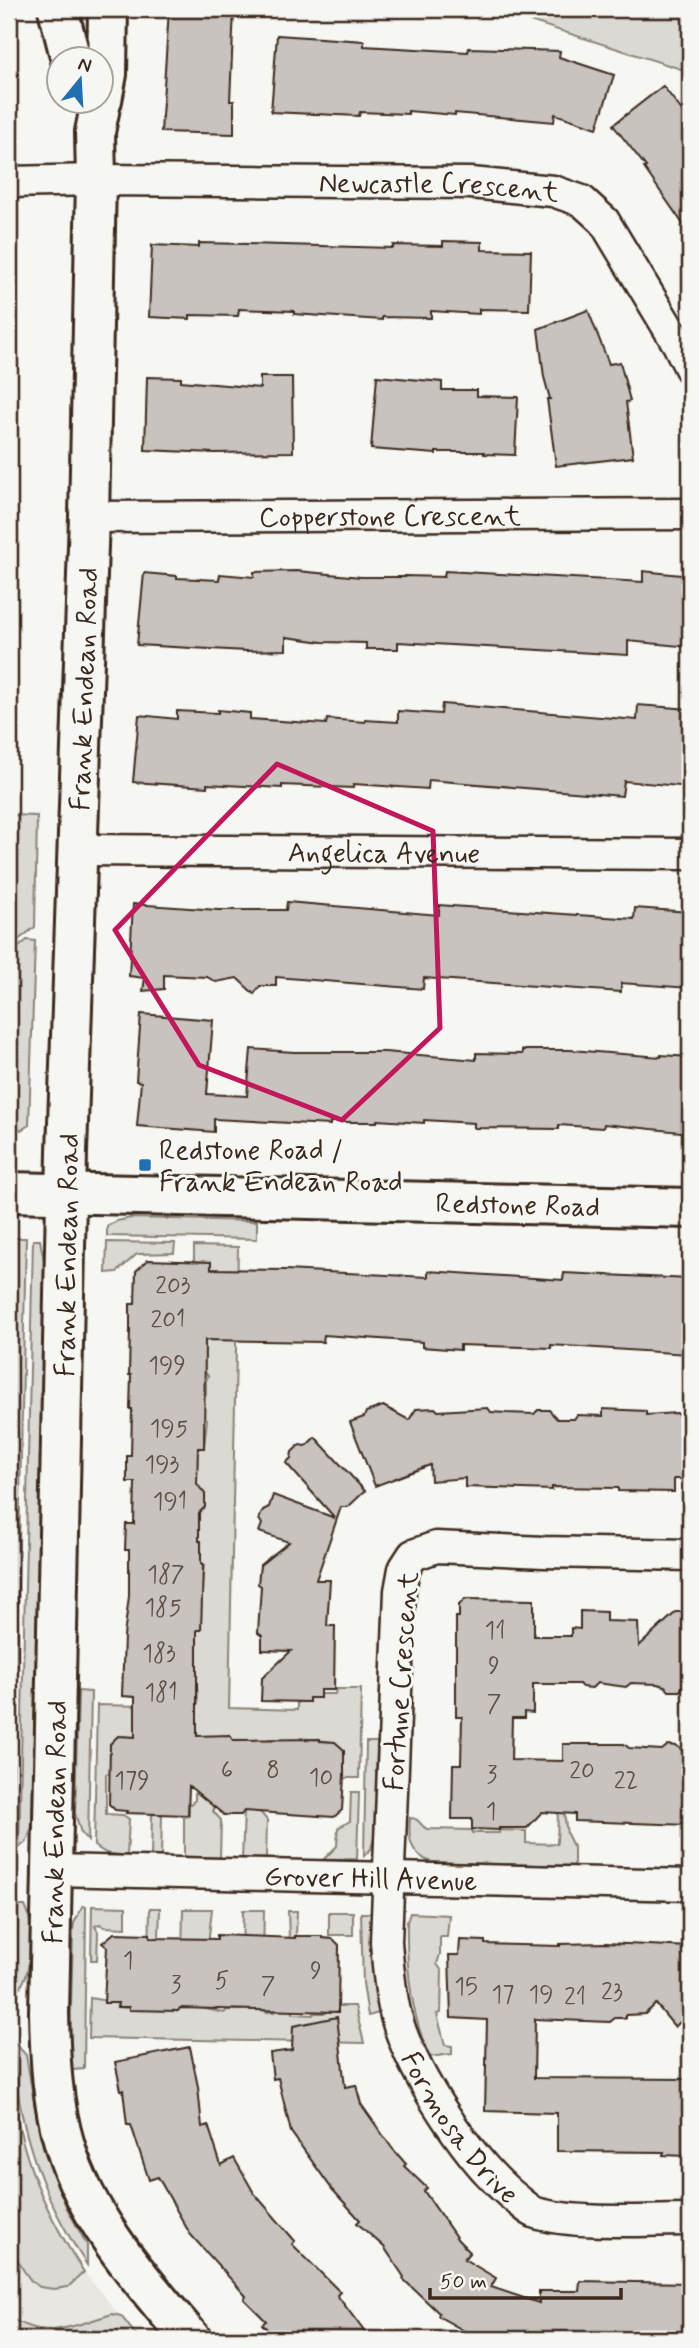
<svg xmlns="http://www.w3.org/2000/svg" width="699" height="2348" viewBox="0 0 699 2348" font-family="Mynerve,sans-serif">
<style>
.built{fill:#e8e7e2}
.green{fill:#dad9d3;stroke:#8a8278;stroke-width:2}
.building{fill:#c8c3be;stroke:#3b2a1e;stroke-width:2}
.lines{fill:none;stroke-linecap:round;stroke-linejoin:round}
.street-casing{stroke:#3b2a1e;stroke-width:35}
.secondary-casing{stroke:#3b2a1e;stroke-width:44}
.street{stroke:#f6f6f2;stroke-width:30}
.secondary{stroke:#f6f6f2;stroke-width:38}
.marked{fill:none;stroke:#c2185b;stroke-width:5;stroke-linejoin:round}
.poi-dot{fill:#1f6fb2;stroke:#f6f6f2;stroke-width:2.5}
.labels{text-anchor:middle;stroke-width:6;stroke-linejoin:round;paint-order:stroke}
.number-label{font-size:24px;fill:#5e5046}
.street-label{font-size:28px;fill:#3b2a1e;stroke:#f6f6f2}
.poi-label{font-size:28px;fill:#3b2a1e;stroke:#f6f6f2;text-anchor:start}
</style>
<rect width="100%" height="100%" fill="#f6f6f2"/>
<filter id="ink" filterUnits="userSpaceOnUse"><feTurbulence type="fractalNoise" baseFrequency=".0143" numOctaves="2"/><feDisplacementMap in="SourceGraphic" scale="14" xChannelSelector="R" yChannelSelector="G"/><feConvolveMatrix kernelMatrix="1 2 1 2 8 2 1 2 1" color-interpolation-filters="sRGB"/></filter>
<g filter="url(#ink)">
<path class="built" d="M9 2058 11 2092 23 2146 39 2193 51 2218 84 2272 139 2339H9Z"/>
<g class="green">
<path d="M492 9H690V72Z"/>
<path d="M9 815 37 816 35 927 9 947Z"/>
<path d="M27 940 35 941 29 1125 21 1130 9 1120V955Z"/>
<path d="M131 1218 257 1221V1239L107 1236V1226L117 1221Z"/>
<path d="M9 1238H26L12 1845H9Z"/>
<path d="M33 1240H40L45 1266 32 1827 27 1841 19 1848Z"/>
<path d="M107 1242 175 1243 174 1253 137 1254 117 1272 106 1273Z"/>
<path d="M194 1246 238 1247 229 1708 297 1710V1702H309V1698H320V1694H335L336 1689H361L359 1778H343L331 1742 300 1738V1751L279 1739H269L267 1742 233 1740 229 1735 213 1803V1811L221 1820 220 1858 184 1857V1817L189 1816V1805L195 1800V1793H201L203 1740 159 1814 162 1815 161 1857H151L152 1815 154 1814 135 1734V1737L123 1736 110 1744V1756L113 1759 110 1773 106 1774V1814L123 1815 129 1819 127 1856 106 1853 94 1846 97 1705 191 1707 198 1703 194 1631 198 1630 204 1564H197L201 1556V1541H199L193 1511H201L205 1507V1494L202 1490H192L194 1447H204L207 1419 192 1417 206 1395V1381L208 1376C192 1360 208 1286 211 1262L194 1261Z"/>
<path d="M78 1691 91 1692 88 1841 81 1833 75 1813Z"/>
<path d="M366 1742H377L375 1834 371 1849 364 1856Z"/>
<path d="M351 1792H359L357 1859 323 1860 337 1846 338 1828 350 1821Z"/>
<path d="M261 1797V1813L267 1820 266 1859H242L244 1812Z"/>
<path d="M558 1812H564L567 1834 574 1848V1866L431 1862C410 1854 408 1839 410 1818 420 1818 419 1825 427 1829L472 1830V1833H499V1830L526 1831V1843L557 1844Z"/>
<path d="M18 1906H25C35 1925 33 1977 16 1992Z"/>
<path d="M83 1906 86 1907 84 2069 72 2070 70 2044 73 1931 74 1923Z"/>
<path d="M92 1906 126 1907V1928L104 1927 100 1924 95 1926 98 1932 97 1960H91Z"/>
<path d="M150 1908H160L159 1938H156L177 2011 181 2007 183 1909H212L201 2008 224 2013 227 2010H241L243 1910H264L262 2008 266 2012H274L278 2009 289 1938 288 1911H297L293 2014 313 2015 314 2013H326V2009H338V2006H355L364 2043 89 2038 90 1998 118 2003V2007L148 2010Z"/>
<rect x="329" y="1912" width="24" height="23"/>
<path d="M361 1913H372L373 1971 379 2013 368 2016 363 1983Z"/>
<path d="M410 1913 449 1915 447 1937H440V1954L437 1964 442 1971 441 2013 437 2014 445 2045 452 2046V2054L429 2057C411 2012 406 1970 407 1922Z"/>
<path d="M14 2042 26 2055 39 2131 45 2153 66 2206 87 2245V2265C43 2199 15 2123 14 2042Z"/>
<path d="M9 2058C15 2141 38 2202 84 2272L68 2287 54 2289 40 2287 32 2282 24 2271 9 2245Z"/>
<path d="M112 2314 121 2316 139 2339H9V2317C48 2342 73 2325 112 2314Z"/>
</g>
<g class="building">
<path d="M169 9H234L230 101H234V134L161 132Z"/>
<path d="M277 35 364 41V46L468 52 469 48 560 51 559 57 614 75 597 128 555 114 554 122 455 113V115L408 111V114L360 112 359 116 271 112Z"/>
<path d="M663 86 690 121V234L644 168 646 167 613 125Z"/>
<path d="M443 241 482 242V250L531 251 529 310 479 309V314L431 311V318L382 317V320L294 314V311L239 309 238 316 190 315V319L149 317 152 245 199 247V243L248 244 393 248V245L443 246Z"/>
<path d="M588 310 609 364 620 362 630 401 626 402 633 457 556 466 547 399H550L544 377 538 329Z"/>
<path d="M377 376 442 382V390H477V396L518 397 515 455 484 454V452H436V454L371 449Z"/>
<path d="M147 377 181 378V381L260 388V377H292L293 452 215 453 145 450Z"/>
<path d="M297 571 361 577H405V576L444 577 445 571 643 582V571L690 576V647L628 641V655L398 642V649H366V643L322 642 286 637V650L247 651 137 645 144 573 177 576V578L219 580 220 574 254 577V572Z"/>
<path d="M442 704 637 720 638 705 690 709V787L624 781 622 796 429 780 428 789 354 784 353 788 282 785V788L207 784V787L133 782 139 715 177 719V711L218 713V710L250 713V719L326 724 327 719 365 722V720L398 722V711L441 714Z"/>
<path d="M287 902 439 915V905L634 919 635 908 690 912V988L621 983V992L424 978 423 989 276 977V986H260L254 994 237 978 216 982 207 977 164 975V989L143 991 145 978 129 976 133 904 218 910H286Z"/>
<path d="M141 1014 213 1020 207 1094 247 1096 251 1049 294 1052H385L476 1060V1053L522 1054V1050H570L661 1057V1055L690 1057V1133L604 1124 603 1128 559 1125V1129L474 1128V1123L424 1120V1123L377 1120V1122H330V1125L214 1119V1132L137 1126 141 1082 136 1081Z"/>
<path d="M148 1260 211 1262V1269L285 1270 428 1277V1271L563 1280 564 1273 690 1279 688 1354 551 1345V1348L460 1345V1350L422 1347V1342L324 1335 323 1342 205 1340 204 1448H198L197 1484 205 1494V1507L199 1513V1541H201V1564H203L201 1630H197V1736L229 1735 233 1740 320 1739V1741L335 1742 344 1750V1776L342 1810 334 1817 244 1811 241 1815H224L189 1786 188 1815 126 1813 127 1811 115 1810 109 1804 110 1744 118 1736 135 1737V1697L122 1696 124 1636 129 1596V1550H125L126 1524H134L135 1482H127V1456H131L132 1409H130L131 1375H129L130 1329V1304H135L136 1271Z"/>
<path d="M383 1406 409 1420 416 1409 435 1408 438 1411 488 1408 491 1412 506 1413 534 1414 538 1410H549L557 1419H574L577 1415 603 1416V1409L646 1411V1415L677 1413 682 1418H690V1471H684V1479H674V1492L618 1491V1488L552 1487V1490L465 1487V1478L431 1481 430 1465 375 1486 350 1422 364 1417 366 1412Z"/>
<path d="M315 1437 365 1491 348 1507H341L316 1580H330L327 1626H335L334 1690H320V1698H309V1702L261 1701 262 1678 291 1651 262 1650V1636L258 1633 261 1586 258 1584 260 1565 289 1542 259 1532 262 1524 259 1519 263 1510 269 1507 273 1495 335 1518 286 1463 291 1458 292 1452 299 1445 306 1446Z"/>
<path d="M465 1599 534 1600V1636H571V1628L580 1629V1611L606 1612V1621L638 1622 639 1646 676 1612H690V1687L683 1686 680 1691H669L665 1686 657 1684 631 1683 626 1687 597 1683 592 1688 582 1687 579 1684H533V1713L524 1712V1718H512L511 1760 563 1761V1744H624L629 1748 662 1750 668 1745 677 1746 682 1750 690 1751V1825L575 1821V1814L542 1812 527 1828H499V1830L472 1829V1819H452L453 1764H461L462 1717H456V1617H459V1605Z"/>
<path d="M114 1933 150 1934V1938L217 1939V1935L295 1938V1936H322V1938L333 1939 339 1945 338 2012 180 2008 178 2011 129 2010V2007H117L118 2003H104L107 1947 102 1943Z"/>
<path d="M460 1940 485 1941V1944L560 1946V1944L605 1943 690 1947V2019H683L675 2027 656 2004 645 2014 626 2015V2018H615L610 2022 535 2019 534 2078 690 2079V2141H688L687 2156 663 2155 664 2152 557 2151V2113L485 2111 487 2020 451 2018 449 1955H459Z"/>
<path d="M337 2017 345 2087 356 2085 361 2104 392 2148 406 2164 404 2166 427 2188 424 2191 458 2240 470 2252 464 2259 496 2278 491 2287 539 2303V2291H579L580 2281 690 2283V2339H479L438 2316 439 2313 403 2279 404 2277 384 2247 357 2223 360 2220 332 2189 291 2132 278 2078 273 2079 270 2053 292 2050 293 2026Z"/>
<path d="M190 2047 198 2087 202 2127 208 2125 221 2165 234 2158 254 2193 295 2241 292 2244 340 2292 337 2295 370 2339H277L262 2324 266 2321 244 2299 246 2296 190 2234 158 2177 149 2180 131 2125H127L123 2090H121L115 2062Z"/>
</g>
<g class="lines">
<g class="street-casing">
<g id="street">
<path id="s1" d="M9 182 96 180 471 183 553 191 582 201 604 221 678 344 690 368"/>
<path id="s2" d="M89 517 690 514"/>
<path id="s3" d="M78 850 690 854"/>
<path id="s4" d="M690 1555 544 1552 436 1547 413 1555 404 1569 400 1591 386 1942C388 1967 390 1992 396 2016 412 2074 471 2164 519 2201 524 2205 530 2211 536 2213 577 2225 646 2220 690 2220"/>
<path id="s5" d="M53 1870 690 1885"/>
</g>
</g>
<g class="secondary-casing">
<g id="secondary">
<path d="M58 9 71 60"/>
<path d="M102 100 107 74 108 9"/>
<path d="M101 102 95 132 96 180 89 517 67 1152 49 2013C50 2058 52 2103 65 2146 87 2220 142 2281 191 2339"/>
<path id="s6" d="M9 1192 690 1208"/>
</g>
</g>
<use href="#street" class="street"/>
<use href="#secondary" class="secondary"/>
</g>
</g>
<path class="marked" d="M277 764 433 831 440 1028 342 1120 199 1065 115 930Z"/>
<rect class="poi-dot" x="138" y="1158" width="14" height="14" rx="3.5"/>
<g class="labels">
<g class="number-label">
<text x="173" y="1293">203</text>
<text x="168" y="1327">201</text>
<text x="167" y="1373">199</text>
<text x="169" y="1436">195</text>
<text x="162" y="1472">193</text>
<text x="170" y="1509">191</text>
<text x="166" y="1582">187</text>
<text x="163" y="1615">185</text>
<text x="495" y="1638">11</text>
<text x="159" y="1661">183</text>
<text x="494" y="1673">9</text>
<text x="161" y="1700">181</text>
<text x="494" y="1711">7</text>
<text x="227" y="1777">6</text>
<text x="273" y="1777">8</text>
<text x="582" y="1778">20</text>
<text x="492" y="1782">3</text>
<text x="321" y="1785">10</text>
<text x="132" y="1788">179</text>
<text x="626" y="1788">22</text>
<text x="491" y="1819">1</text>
<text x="128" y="1968">1</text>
<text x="316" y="1978">9</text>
<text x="222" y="1988">5</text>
<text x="176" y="1992">3</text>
<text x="268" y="1993">7</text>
<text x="466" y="1994">15</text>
<text x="612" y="1999">23</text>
<text x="503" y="2002">17</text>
<text x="541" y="2002">19</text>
<text x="575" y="2004">21</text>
</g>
<g class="street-label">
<text dy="10" stroke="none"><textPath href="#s1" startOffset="430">Newcastle Crescent</textPath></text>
<text dy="10" stroke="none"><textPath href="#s2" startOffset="301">Copperstone Crescent</textPath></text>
<text transform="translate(83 689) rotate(-88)" y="10">Frank Endean Road</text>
<text dy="10" stroke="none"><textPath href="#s3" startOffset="306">Angelica Avenue</textPath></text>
<text dy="10" stroke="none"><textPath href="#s6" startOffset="509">Redstone Road</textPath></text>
<text transform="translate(66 1255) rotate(-89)" y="10">Frank Endean Road</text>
<text transform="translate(400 1681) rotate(-86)" y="10">Fortune Crescent</text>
<text transform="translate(54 1822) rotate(-89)" y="10">Frank Endean Road</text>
<text dy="10" stroke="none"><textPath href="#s5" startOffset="318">Grover Hill Avenue</textPath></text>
<text dy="10" stroke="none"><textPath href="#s4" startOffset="873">Formosa Drive</textPath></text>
</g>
<g class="poi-label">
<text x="159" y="1159">Redstone Road /<tspan x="159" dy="32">Frank Endean Road</tspan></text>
</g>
</g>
<rect width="699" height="2348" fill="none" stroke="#f6f6f2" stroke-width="35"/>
<rect x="18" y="18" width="664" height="2313" fill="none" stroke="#3b2a1e" stroke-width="2.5" filter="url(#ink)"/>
<g transform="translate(80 80) rotate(18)"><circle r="33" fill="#f6f6f2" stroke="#aba49d" stroke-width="2"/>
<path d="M0-5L12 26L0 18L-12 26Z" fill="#1f6fb2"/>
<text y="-10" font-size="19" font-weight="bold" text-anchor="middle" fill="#3b2a1e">N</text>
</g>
<path d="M430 2288v10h191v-10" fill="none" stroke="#3b2a1e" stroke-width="3.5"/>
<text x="440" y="2288" font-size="21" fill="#3b2a1e" stroke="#f6f6f2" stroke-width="5" paint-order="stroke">50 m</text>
</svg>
